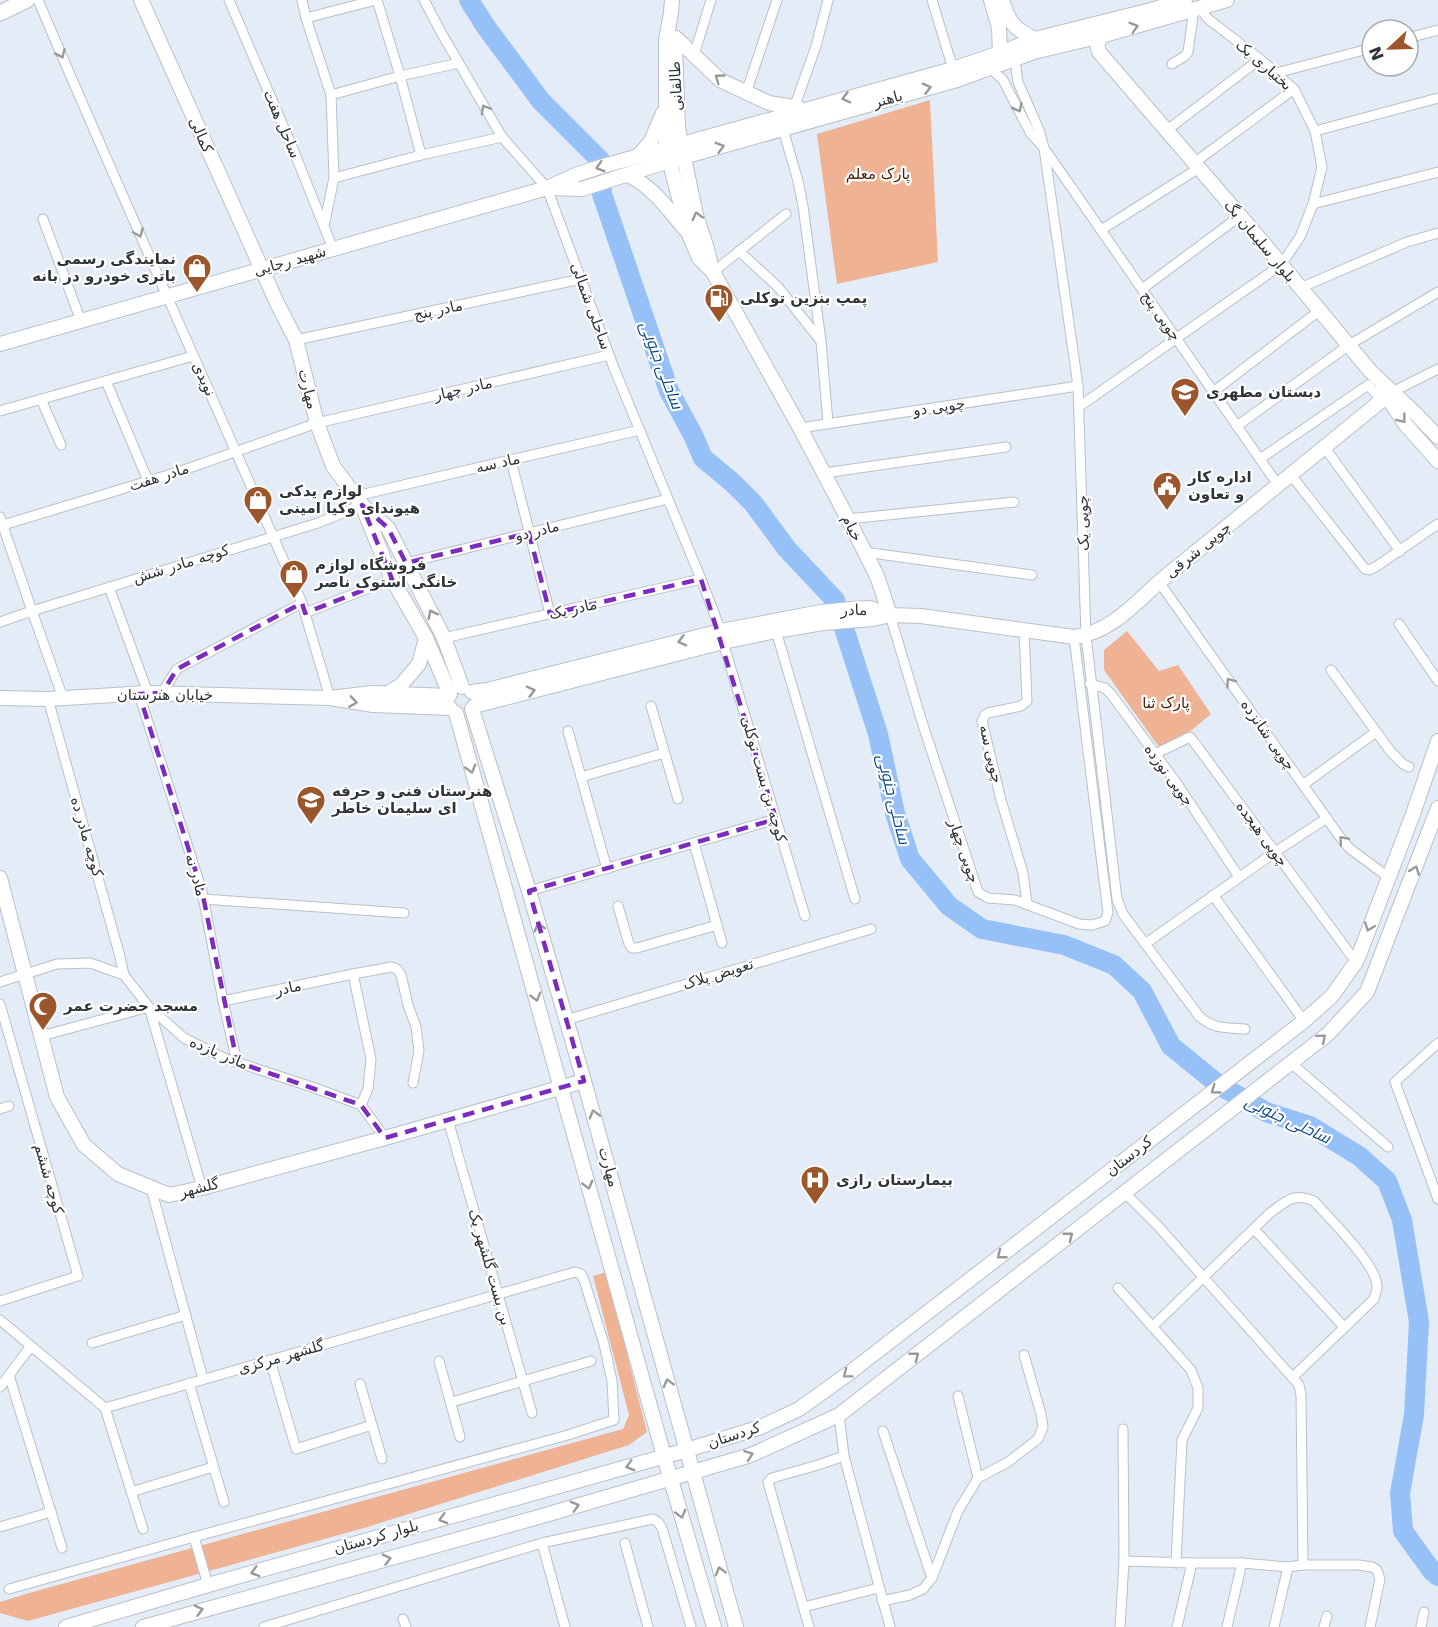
<svg xmlns="http://www.w3.org/2000/svg" width="1438" height="1627" viewBox="0 0 1438 1627" font-family="'DejaVu Sans',Cairo,sans-serif">
<style>
.green{fill:#efb393}
.lines{fill:none;stroke-linecap:round;stroke-linejoin:round}
.river{stroke:#96c1f8;stroke-width:20}
.street-casing{stroke:#b8c0ca;stroke-width:11}
.secondary-casing{stroke:#b8c0ca;stroke-width:16}
.primary-casing{stroke:#b8c0ca;stroke-width:17}
.street{stroke:#fff;stroke-width:9}
.secondary{stroke:#fff;stroke-width:14}
.primary{stroke:#fff;stroke-width:15}
.oneway{stroke:#98999b}
.marked{fill:none;stroke:#7b2cbf;stroke-width:4.5;stroke-dasharray:12 8;stroke-linejoin:round}
.labels{text-anchor:middle;stroke-width:4.5;stroke-linejoin:round;paint-order:stroke}
.street-label{font-size:15px;fill:#303337;stroke:#fff}
.park-label{font-size:15px;fill:#4e2409;stroke:#fff}
.poi-label{font-size:15px;font-weight:bold;fill:#303337;stroke:#fff;text-anchor:start}
.water-label{font-size:16px;font-style:italic;fill:#064584;stroke:#fff}
</style>
<rect width="100%" height="100%" fill="#e4edf7"/>
<g class="green">
<path d="M930 100 938 262 837 284 817 134Z"/>
<path d="M1127 631 1159 671 1178 665 1211 714 1193 729 1159 747 1104 670V650Z"/>
<path d="M606 1272 647 1432 629 1445 364 1528 28 1621 0 1613V1602L29 1593 623 1429 629 1415 593 1276Z"/>
</g>
<g class="lines">
<path class="river" d="M469 0 486 27 541 101 600 160 602 194 669 391 693 435 703 458 733 483 753 503 787 549 835 600 878 734 895 813 910 859 949 906 982 929 1064 945 1114 965 1142 991 1171 1046 1219 1085 1266 1112 1310 1126 1359 1156 1387 1181 1402 1220 1419 1322 1414 1415 1400 1493 1403 1531 1432 1571 1438 1576"/>
<g class="street-casing">
<g id="street">
<path d="M38 0C124 202 215 402 302 603L177 669 162 693"/>
<path d="M229 0 293 149 333 249"/>
<path d="M302 0 306 18 331 95 334 178 324 226"/>
<path d="M377 0 400 76 421 155"/>
<path d="M424 0 442 34 502 137 547 188 614 368 701 579 721 631"/>
<path d="M932 0 953 69"/>
<path d="M306 18 376 0"/>
<path d="M1408 38 1438 30"/>
<path d="M694 55 711 0"/>
<path d="M1015 60 1018 82 1039 130 1044 148 1078 386 1086 636 1117 899 1123 914 1199 1016C1214 1030 1226 1027 1245 1029"/>
<path d="M1172 64 1185 56 1188 52 1194 9"/>
<path d="M991 69 1003 80 1031 134 1044 148 1278 485"/>
<path d="M1276 73 1372 48"/>
<path d="M746 93 777 0"/>
<path d="M331 95 400 76 459 63"/>
<path d="M794 108 816 46 828 0"/>
<path d="M783 129 798 181 803 206 821 341 828 423"/>
<path d="M1166 131 1260 59"/>
<path d="M1315 131 1438 98"/>
<path d="M1194 163 1294 89"/>
<path d="M334 178 421 155 502 137"/>
<path d="M1313 204 1438 172"/>
<path d="M43 219 81 321"/>
<path d="M1101 230 1199 168"/>
<path d="M739 251 778 287 820 340"/>
<path d="M713 272 786 214"/>
<path d="M1300 288 1407 242 1438 233"/>
<path d="M1142 289 1240 216"/>
<path d="M296 340 581 279"/>
<path d="M106 381 148 481"/>
<path d="M1213 392 1319 311"/>
<path d="M1392 392 1438 369"/>
<path d="M41 399 61 445"/>
<path d="M1080 406 1281 265 1300 237 1313 204 1322 167 1315 131 1294 89 1260 59 1207 18 1201 8"/>
<path d="M0 411 193 356"/>
<path d="M1237 426 1349 345 1438 292"/>
<path d="M800 428 1078 386"/>
<path d="M1325 448 1400 551"/>
<path d="M1260 459 1368 385 1382 401"/>
<path d="M511 460 550 614"/>
<path d="M824 473 1006 447"/>
<path d="M1291 475 1365 569 1369 570 1377 566 1438 524"/>
<path d="M356 496 640 430"/>
<path d="M0 517 32 611 63 698"/>
<path d="M848 519 1014 502"/>
<path d="M0 526 178 472 317 423 609 355"/>
<path d="M864 552 1032 575"/>
<path d="M406 563 668 499"/>
<path d="M1159 582 1340 837 1349 848 1388 877"/>
<path d="M109 587 148 693"/>
<path d="M302 603 330 698"/>
<path d="M305 613 392 579"/>
<path d="M890 615 922 722 978 892 988 898 1015 900 1079 924 1092 925 1105 921 1108 913 1074 637"/>
<path d="M0 622 32 611 318 523 362 505"/>
<path d="M1399 624 1438 681"/>
<path d="M776 631 855 899"/>
<path d="M1024 631 1027 701 1021 706 988 713 985 715 982 721 1001 800 1023 873 1027 904"/>
<path d="M444 638 701 579"/>
<path d="M723 642 805 916"/>
<path d="M1331 670 1391 752 1403 764 1409 767"/>
<path d="M1090 684 1105 688 1111 694 1178 785 1239 877"/>
<path d="M139 694 202 891 223 1001 237 1062"/>
<path d="M48 699 119 953 124 975"/>
<path d="M651 706 678 799"/>
<path d="M568 731 607 869"/>
<path d="M1155 754 1190 737 1194 742 1356 962"/>
<path d="M581 777 664 753"/>
<path d="M1304 784 1376 732"/>
<path d="M694 843 722 943"/>
<path d="M529 891 776 819"/>
<path d="M1213 895 1304 1021"/>
<path d="M203 899 404 913"/>
<path d="M618 906 629 944 632 948H637L717 925"/>
<path d="M1145 944 1275 852 1327 818"/>
<path d="M0 982 57 964 90 963 124 975 149 1007 184 1038 224 1058 312 1087 361 1105 385 1138"/>
<path d="M223 1001 353 974"/>
<path d="M0 1004 78 1276 0 1301"/>
<path d="M566 1020 871 929"/>
<path d="M41 1036 149 1007 202 1188"/>
<path d="M1438 1043 1395 1082 1438 1199"/>
<path d="M1291 1063 1388 1147"/>
<path d="M361 1105 368 1089 371 1059 353 974 391 967 397 969 401 975 408 1005 416 1027 419 1051 413 1083"/>
<path d="M0 1109 9 1106"/>
<path d="M448 1120 532 1413"/>
<path d="M151 1188 203 1379"/>
<path d="M1125 1193 1158 1226 1299 1385 1301 1395 1303 1565"/>
<path d="M1254 1229 1344 1327"/>
<path d="M1118 1288 1191 1370 1198 1388V1408L1182 1440 1176 1563"/>
<path d="M0 1320 105 1408 575 1272 581 1274 584 1280 604 1344 612 1381 614 1420 568 1435 194 1537 208 1585"/>
<path d="M1152 1327 1270 1213C1287 1201 1293 1192 1314 1201 1330 1219 1375 1263 1377 1285 1378 1289 1375 1294 1374 1299L1293 1377"/>
<path d="M92 1343 186 1315"/>
<path d="M270 1360 296 1449 372 1425 382 1459"/>
<path d="M439 1361 460 1437"/>
<path d="M9 1375 62 1548"/>
<path d="M189 1383 224 1502"/>
<path d="M360 1384 372 1425"/>
<path d="M0 1387 31 1346"/>
<path d="M958 1396 978 1478"/>
<path d="M452 1402 591 1361"/>
<path d="M105 1408 143 1529"/>
<path d="M839 1415 844 1456 890 1627"/>
<path d="M883 1431 932 1578"/>
<path d="M131 1492 213 1467"/>
<path d="M0 1527 51 1512"/>
<path d="M542 1543 565 1627"/>
<path d="M625 1543 648 1627"/>
<path d="M1124 1561 1192 1563H1242L1288 1567 1303 1565H1359L1372 1567 1377 1570 1380 1579 1370 1627"/>
<path d="M9 1589 194 1537"/>
<path d="M882 1601 910 1595 923 1589 932 1578 958 1511 978 1478 1008 1462 1038 1439 1043 1427 1041 1414 1024 1355"/>
<path d="M804 1607 878 1588"/>
<path d="M403 1619 406 1627"/>
<path d="M264 1627 542 1543 653 1519 658 1522 662 1528 691 1627"/>
<path d="M809 1627 768 1482 772 1478 818 1465 844 1456"/>
<path d="M1120 1627 1124 1561 1123 1429"/>
<path d="M1177 1627 1192 1563"/>
<path d="M1227 1627 1242 1563"/>
<path d="M1274 1627 1288 1567"/>
<path d="M1324 1627 1327 1616"/>
<path d="M1421 1627 1424 1612"/>
</g>
</g>
<g class="secondary-casing">
<g id="secondary">
<path d="M141 0 277 303 296 340 317 423 333 466 362 505"/>
<path d="M672 0 671 13 666 40V148L688 232 699 258 713 272 800 428 848 519 877 576 890 615"/>
<path d="M991 0 999 28 1000 53"/>
<path d="M1002 0C1009 23 1014 29 1035 39"/>
<path d="M1101 36 1097 44 1099 52 1254 232 1371 372 1415 413 1438 437"/>
<path d="M676 38 720 80 769 103 799 108"/>
<path d="M675 45 678 128 681 144 696 215 708 252 712 271"/>
<path d="M638 156 651 141 663 113"/>
<path d="M628 175C653 187 667 208 685 229"/>
<path d="M549 188 582 189 669 161 957 80 1034 52 1101 36 1227 0"/>
<path d="M0 344 547 188 578 174 603 166 953 69 1000 53 1035 39 1151 10 1185 0"/>
<path d="M1382 389 1406 425 1438 461"/>
<path d="M472 692 487 690 721 631 821 612 851 609 870 608 890 615 921 616 1074 637C1109 633 1134 605 1159 582L1392 392"/>
<path d="M387 694 401 685 419 664 426 638"/>
<path d="M450 694 426 638 392 579 362 505 388 528 444 638 462 687"/>
<path d="M449 696 372 693 330 698 373 705 450 708"/>
<path d="M0 698 48 699 148 693 330 698"/>
<path d="M474 706 723 642 776 631 823 623 873 619 890 615"/>
<path d="M472 709 529 891 584 1081 736 1627"/>
<path d="M456 713 664 1456 714 1627"/>
<path d="M0 878 57 1097 84 1145 118 1174 169 1195 202 1188 385 1138 584 1081"/>
<path d="M66 1627 208 1585 687 1450 761 1427 799 1409 848 1374 1304 1021 1332 996 1356 962 1361 950 1413 814 1438 741"/>
<path d="M143 1627 535 1518 751 1455 839 1415 1328 1034 1367 992 1438 808"/>
</g>
</g>
<g class="primary-casing">
<path id="primary" d="M0 13 27 0"/>
</g>
<use href="#street" class="street"/>
<use href="#secondary" class="secondary"/>
<use href="#primary" class="primary"/>
</g>
<defs><path id="oneway-chevron" d="M-2-3.5L2.5 0L-2 3.5" fill="none" stroke-width="1.6" stroke-linecap="round" stroke-linejoin="round" transform="scale(1.5)"/></defs>
<g class="oneway">
<use href="#oneway-chevron" transform="translate(1134 27) rotate(-16)"/>
<use href="#oneway-chevron" transform="translate(61 54) rotate(66)"/>
<use href="#oneway-chevron" transform="translate(719 78) rotate(-144)"/>
<use href="#oneway-chevron" transform="translate(927 88) rotate(-15)"/>
<use href="#oneway-chevron" transform="translate(846 98) rotate(165)"/>
<use href="#oneway-chevron" transform="translate(1018 108) rotate(64)"/>
<use href="#oneway-chevron" transform="translate(485 109) rotate(-120)"/>
<use href="#oneway-chevron" transform="translate(720 147) rotate(-16)"/>
<use href="#oneway-chevron" transform="translate(600 167) rotate(163)"/>
<use href="#oneway-chevron" transform="translate(697 216) rotate(-105)"/>
<use href="#oneway-chevron" transform="translate(139 233) rotate(67)"/>
<use href="#oneway-chevron" transform="translate(1402 419) rotate(52)"/>
<use href="#oneway-chevron" transform="translate(432 614) rotate(-117)"/>
<use href="#oneway-chevron" transform="translate(682 641) rotate(166)"/>
<use href="#oneway-chevron" transform="translate(1230 682) rotate(-125)"/>
<use href="#oneway-chevron" transform="translate(531 691) rotate(-15)"/>
<use href="#oneway-chevron" transform="translate(353 702) rotate(9)"/>
<use href="#oneway-chevron" transform="translate(471 769) rotate(74)"/>
<use href="#oneway-chevron" transform="translate(1343 840) rotate(-130)"/>
<use href="#oneway-chevron" transform="translate(1415 870) rotate(-69)"/>
<use href="#oneway-chevron" transform="translate(539 927) rotate(-107)"/>
<use href="#oneway-chevron" transform="translate(1369 927) rotate(111)"/>
<use href="#oneway-chevron" transform="translate(536 997) rotate(74)"/>
<use href="#oneway-chevron" transform="translate(1322 1038) rotate(-40)"/>
<use href="#oneway-chevron" transform="translate(1215 1090) rotate(144)"/>
<use href="#oneway-chevron" transform="translate(594 1114) rotate(-106)"/>
<use href="#oneway-chevron" transform="translate(588 1185) rotate(74)"/>
<use href="#oneway-chevron" transform="translate(1069 1236) rotate(-38)"/>
<use href="#oneway-chevron" transform="translate(1001 1255) rotate(142)"/>
<use href="#oneway-chevron" transform="translate(915 1356) rotate(-38)"/>
<use href="#oneway-chevron" transform="translate(847 1374) rotate(143)"/>
<use href="#oneway-chevron" transform="translate(668 1383) rotate(-105)"/>
<use href="#oneway-chevron" transform="translate(749 1455) rotate(-20)"/>
<use href="#oneway-chevron" transform="translate(630 1466) rotate(164)"/>
<use href="#oneway-chevron" transform="translate(575 1506) rotate(-16)"/>
<use href="#oneway-chevron" transform="translate(681 1514) rotate(74)"/>
<use href="#oneway-chevron" transform="translate(443 1519) rotate(164)"/>
<use href="#oneway-chevron" transform="translate(387 1559) rotate(-15)"/>
<use href="#oneway-chevron" transform="translate(720 1571) rotate(-106)"/>
<use href="#oneway-chevron" transform="translate(255 1572) rotate(164)"/>
<use href="#oneway-chevron" transform="translate(199 1610) rotate(-15)"/>
</g>
<path class="marked" d="M362 505 388 528 406 563 529 533 550 614 701 579 776 819 529 891 584 1081 385 1138 361 1105 237 1062 202 891 139 694 162 693 177 669 302 603 305 613 392 579Z"/>
<defs>
<g id="shop-pin" transform="scale(1.5)"><path d="M0 17L-7.5 6A9.5 9.5 0 1 1 7.5 6Z" fill="#9c562c" stroke="#fff"/><path d="M-5-2.5h2.3a2.7 3.5 0 0 1 5.4 0H5L5.5 6h-11ZM-1.5-2.5h3a1.5 2.3 0 0 0-3 0Z" fill="#fff"/></g>
<g id="fuel-pin" transform="scale(1.5)"><path d="M0 17L-7.5 6A9.5 9.5 0 1 1 7.5 6Z" fill="#9c562c" stroke="#fff"/><path d="M-5.5-6h7V0h2V4h1.3V-2.5L3-4.5l.8-.8L6-3V5H2.5V1h-1V6h-7ZM-4.2-4.7v3.2H.2V-4.7Z" fill="#fff"/></g>
<g id="school-pin" transform="scale(1.5)"><path d="M0 17L-7.5 6A9.5 9.5 0 1 1 7.5 6Z" fill="#9c562c" stroke="#fff"/><path d="M0-5L7-2L0 1L-7-2ZM-4 1L0 2.5L4 1V4Q0 6-4 4Z" fill="#fff"/></g>
<g id="civic-pin" transform="scale(1.5)"><path d="M0 17L-7.5 6A9.5 9.5 0 1 1 7.5 6Z" fill="#9c562c" stroke="#fff"/><path d="M-.6-6.5H3V-4.5H.6V-3L4-1V1h2V6H-6V1h2V-1L-.6-3ZM-1.2 2.5V6h2.4V2.5Z" fill="#fff"/></g>
<g id="mosque-pin" transform="scale(1.5)"><path d="M0 17L-7.5 6A9.5 9.5 0 1 1 7.5 6Z" fill="#9c562c" stroke="#fff"/><path d="M3.5-4.9A6 6 0 1 0 3.5 4.9A5 5 0 1 1 3.5-4.9Z" fill="#fff"/></g>
<g id="hospital-pin" transform="scale(1.5)"><path d="M0 17L-7.5 6A9.5 9.5 0 1 1 7.5 6Z" fill="#9c562c" stroke="#fff"/><path d="M-5-5h3v3.5h4V-5h3V5h-3V1.5h-4V5h-3Z" fill="#fff"/></g>
</defs>
<g fill-rule="evenodd">
<use href="#shop-pin" x="197" y="268"/>
<use href="#fuel-pin" x="719" y="298"/>
<use href="#school-pin" x="1185" y="392"/>
<use href="#civic-pin" x="1167" y="486"/>
<use href="#shop-pin" x="258" y="500"/>
<use href="#shop-pin" x="294" y="574"/>
<use href="#school-pin" x="311" y="800"/>
<use href="#mosque-pin" x="43" y="1006"/>
<use href="#hospital-pin" x="815" y="1180"/>
</g>
<g class="labels">
<g class="street-label">
<text transform="translate(1264 65) rotate(41)" y="5">بختیاری یک</text>
<text transform="translate(676 86) rotate(-93)" y="5">طالقانی</text>
<text transform="translate(888 99) rotate(-15)" y="5">باهنر</text>
<text transform="translate(282 124) rotate(67)" y="5">ساحل هفت</text>
<text transform="translate(201 135) rotate(66)" y="5">کمالی</text>
<text transform="translate(1260 241) rotate(50)" y="5">بلوار سلیمان بگ</text>
<text transform="translate(290 261) rotate(-16)" y="5">شهید رجایی</text>
<text transform="translate(591 306) rotate(70)" y="5">ساحلی شمالی</text>
<text transform="translate(438 310) rotate(-12)" y="5">مادر پنج</text>
<text transform="translate(1161 316) rotate(55)" y="5">چوپی پنج</text>
<text transform="translate(204 379) rotate(65)" y="5">نویدی</text>
<text transform="translate(308 389) rotate(76)" y="5">مهارت</text>
<text transform="translate(463 389) rotate(-13)" y="5">مادر چهار</text>
<text transform="translate(939 407) rotate(-8)" y="5">چوپی دو</text>
<text transform="translate(498 463) rotate(-13)" y="5">ماد سه</text>
<text transform="translate(159 477) rotate(-18)" y="5">مادر هفت</text>
<text transform="translate(1083 523) rotate(-91)" y="5">چوپی یک</text>
<text transform="translate(852 528) rotate(63)" y="5">خیام</text>
<text transform="translate(537 531) rotate(-14)" y="5">مادر دو</text>
<text transform="translate(1198 550) rotate(-39)" y="5">چوپی شرقی</text>
<text transform="translate(181 564) rotate(-17)" y="5">کوچه مادر شش</text>
<text transform="translate(573 609) rotate(-13)" y="5">مادر یک</text>
<text transform="translate(854 610) rotate(-1)" y="5">مادر</text>
<text x="165" y="700">خیابان هنرستان</text>
<text transform="translate(1268 735) rotate(55)" y="5">چوپی شانزده</text>
<text transform="translate(991 754) rotate(77)" y="5">چوپی سه</text>
<text transform="translate(1169 775) rotate(54)" y="5">چوپی نوزده</text>
<text transform="translate(764 779) rotate(74)" y="5">کوچه بن بست توکلی</text>
<text transform="translate(1262 834) rotate(54)" y="5">چوپی هیجده</text>
<text transform="translate(87 837) rotate(74)" y="5">کوچه مادر ده</text>
<text transform="translate(964 851) rotate(71)" y="5">چوپی چهار</text>
<text transform="translate(196 875) rotate(74)" y="5">مادر نه</text>
<text transform="translate(718 974) rotate(-17)" y="5">تعویض پلاک</text>
<text transform="translate(288 988) rotate(-12)" y="5">مادر</text>
<text transform="translate(219 1053) rotate(23)" y="5">مادر یازده</text>
<text transform="translate(1129 1156) rotate(-38)" y="5">کردستان</text>
<text transform="translate(609 1167) rotate(74)" y="5">مهارت</text>
<text transform="translate(49 1179) rotate(74)" y="5">کوچه ششم</text>
<text transform="translate(199 1188) rotate(-14)" y="5">گلشهر</text>
<text transform="translate(490 1267) rotate(74)" y="5">بن بست گلشهر یک</text>
<text transform="translate(281 1357) rotate(-16)" y="5">گلشهر مرکزی</text>
<text transform="translate(734 1435) rotate(-18)" y="5">کردستان</text>
<text transform="translate(376 1537) rotate(-16)" y="5">بلوار کردستان</text>
</g>
<g class="park-label">
<text x="878" y="179">پارک معلم</text>
<text x="1166" y="708">پارک ثنا</text>
</g>
<g class="poi-label">
<text x="176" y="264" text-anchor="end">نمایندگی رسمی<tspan x="176" dy="17">باتری خودرو در بانه</tspan></text>
<text x="740" y="303">پمپ بنزین توکلی</text>
<text x="1206" y="397">دبستان مطهری</text>
<text x="1188" y="482">اداره کار<tspan x="1188" dy="17">و تعاون</tspan></text>
<text x="279" y="496">لوازم یدکى<tspan x="279" dy="17">هیونداى وکیا امینى</tspan></text>
<text x="315" y="570">فروشگاه لوازم<tspan x="315" dy="17">خانگى استوک ناصر</tspan></text>
<text x="332" y="796">هنرستان فنی و حرفه<tspan x="332" dy="17">ای سلیمان خاطر</tspan></text>
<text x="64" y="1011">مسجد حضرت عمر</text>
<text x="836" y="1185">بیمارستان رازی</text>
</g>
<g class="water-label">
<text transform="translate(662 365) rotate(69)" y="6">ساحلی جنوبی</text>
<text transform="translate(894 799) rotate(76)" y="6">ساحلی جنوبی</text>
<text transform="translate(1288 1119) rotate(25)" y="6">ساحلی جنوبی</text>
</g>
</g>
<g transform="translate(1390 48) rotate(248)"><circle r="28" fill="#ffffff" stroke="#acadaf" stroke-width="1.5"/>
<path d="M0-4.5L10 22L0 15L-10 22Z" fill="#9c562c"/>
<text y="-9" font-size="16" font-weight="bold" text-anchor="middle" fill="#303337">N</text>
</g>
</svg>
